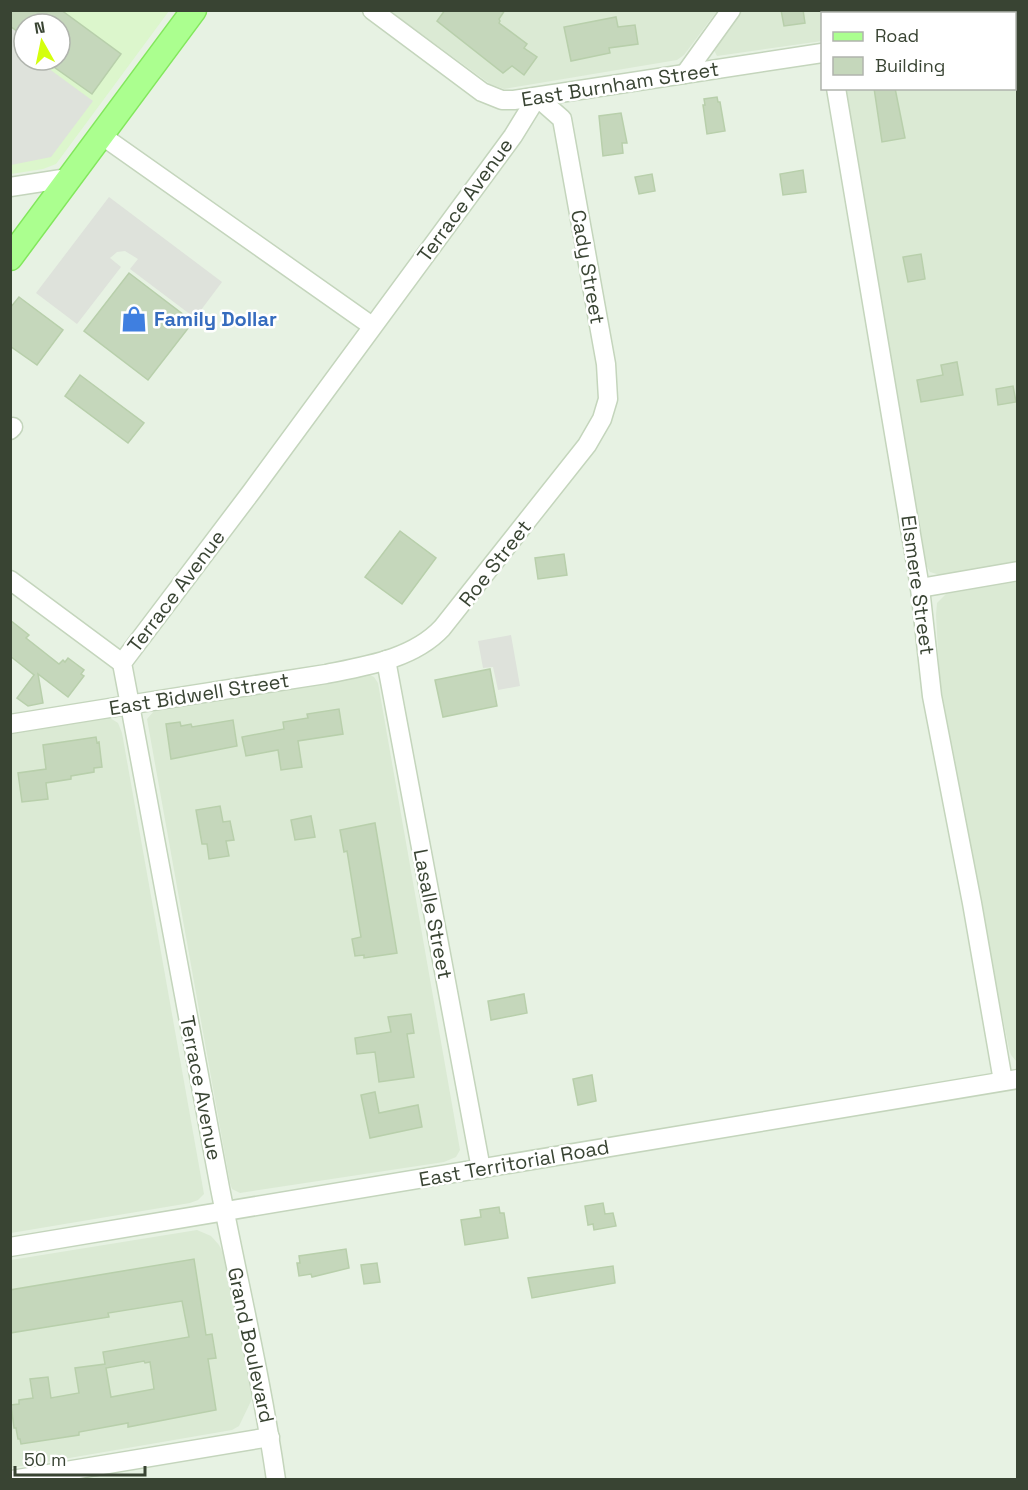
<svg xmlns="http://www.w3.org/2000/svg" width="1028" height="1490" viewBox="0 0 1028 1490" font-family="'Space Grotesk',sans-serif">
<style>
.residential{fill:#dbead4}
.commercial{fill:#dcf6cc;fill-rule:evenodd}
.parking{fill:#dee2db}
.building{fill:#c5d7bb;stroke:#b8cfab;stroke-width:1.5;fill-rule:evenodd}
.lines{fill:none;stroke-linecap:round;stroke-linejoin:round}
.minor-casing{stroke:#c4d5bc;stroke-width:21}
.major-casing{stroke:#82e75c;stroke-width:27}
.minor{stroke:#fff;stroke-width:18}
.major{stroke:#abff8f;stroke-width:24}
.labels{text-anchor:middle;stroke-width:5;stroke-linejoin:round;paint-order:stroke}
.street-label{font-size:20px;fill:#394433;stroke:#fff}
.shop-label{font-size:20px;font-weight:bold;fill:#366cbe;stroke:#fff;text-anchor:start}
</style>
<rect width="100%" height="100%" fill="#e7f2e3"/>
<g class="residential">
<path d="M390 11H717L684 55 677 60 504 89 490 84Z"/>
<path d="M741 11H1017L999 14H822V41L717 56 714 50 717 43Z"/>
<path d="M1017 34V563L940 575 930 572 924 561 845 89 1014 88 1015 35Z"/>
<path d="M1017 582V1062L1011 1055 1009 1049 945 728 940 689 936 615 937 603 946 594Z"/>
<path d="M368 674 374 677 378 683 460 1150 456 1157 444 1162 240 1193 232 1189 230 1183 147 719 155 710Z"/>
<path d="M106 717 110 718 118 723 122 733 204 1194 198 1200 190 1203 11 1233V733Z"/>
<path d="M197 1230 211 1236 219 1245 224 1255 252 1399 239 1426 232 1430 11 1468V1260Z"/>
</g>
<path class="commercial" d="M11 11H169L56 164 43 169 11 174ZM24 24H60V60H24Z"/>
<g class="parking">
<path d="M11 27 22 35 16 44 24 51V60H37L93 101 51 157 11 165Z"/>
<path d="M109 197 222 282 195 318 130 269 138 259 125 251 117 252 110 258 121 267 77 324 36 293Z"/>
<path d="M511 635 520 686 498 690 493 667 483 668 478 641Z"/>
</g>
<g class="building">
<path d="M10 10H61L121 54 92 94 44 60H60V24H24V36L10 26Z"/>
<path d="M445 10H505L499 19 500 21 499 23 527 44 524 48 537 57 524 75 512 66 503 73 437 21Z"/>
<path d="M781 10H803L805 23 784 26Z"/>
<path d="M616 17 618 27 635 25 638 44 609 48 610 53 571 61 564 27Z"/>
<path d="M874 88H895L905 138 882 142Z"/>
<path d="M717 97 718 102H720L725 131 707 134 703 105H705L704 99Z"/>
<path d="M621 113 627 143H622L623 153 603 156 599 116Z"/>
<path d="M803 170 806 192 783 195 780 174Z"/>
<path d="M652 174 655 191 639 194 635 177Z"/>
<path d="M921 254 925 279 908 282 903 257Z"/>
<path d="M129 273 193 322 148 380 84 331Z"/>
<path d="M19 297 63 330 37 365 10 346V308Z"/>
<path d="M957 362 963 395 921 402 917 380 943 375 941 365Z"/>
<path d="M80 375 144 423 128 443 65 396Z"/>
<path d="M1013 386 1016 402 998 405 996 389Z"/>
<path d="M400 531 436 558 402 604 365 577Z"/>
<path d="M564 554 567 575 538 579 535 558Z"/>
<path d="M10 620 29 635 26 638 59 664 63 660 65 662 68 658 84 670 81 674 84 676 68 697 38 674 43 703 28 706 17 698 34 675 10 656Z"/>
<path d="M490 669 497 706 443 717 435 680Z"/>
<path d="M339 709 343 734 298 741 302 767 281 770 278 750 246 756 242 737 284 729 283 722 308 718 307 714Z"/>
<path d="M233 720 237 746 171 759 166 724 180 722 181 726 191 724 192 727Z"/>
<path d="M96 737 97 743 99 742 102 767 94 768V772L71 776V779L46 783 48 799 22 802 18 773 46 769 43 745Z"/>
<path d="M220 806 223 822 230 821 234 840 226 841 229 856 209 859 207 844H202L196 810Z"/>
<path d="M311 816 315 837 295 840 291 820Z"/>
<path d="M375 823 397 953 364 958V955L355 956 352 939 361 937 347 851 344 852 340 830Z"/>
<path d="M524 994 527 1013 491 1020 488 1001Z"/>
<path d="M411 1014 414 1033 407 1034 414 1077 379 1082 375 1052 357 1054 355 1038 391 1032 388 1017Z"/>
<path d="M592 1075 596 1101 578 1105 573 1079Z"/>
<path d="M375 1092 379 1113 418 1105 422 1127 370 1138 361 1095Z"/>
<path d="M603 1203 605 1214 613 1213 616 1226 594 1230 593 1224 588 1225 585 1206Z"/>
<path d="M499 1207 500 1213H504L508 1238 465 1245 461 1220 481 1217 480 1210Z"/>
<path d="M346 1249 349 1268 312 1277 311 1274 299 1276 297 1263H300L299 1256Z"/>
<path d="M194 1259 206 1335 212 1334 216 1358 208 1359 216 1410 128 1427V1423L79 1432V1435L21 1444 20 1439H18L16 1428H14L11 1405 19 1404V1400L33 1398 30 1379 48 1377 51 1398 79 1393 75 1368 105 1364 103 1352 189 1337 182 1301 108 1313 109 1317 10 1333V1290ZM144 1361 145 1363 150 1362 154 1389 111 1397 106 1368Z"/>
<path d="M377 1263 380 1282 364 1284 361 1265Z"/>
<path d="M613 1266 615 1283 532 1298 528 1278Z"/>
</g>
<g class="lines">
<g class="minor-casing">
<g id="minor">
<path d="M372 10 482 92 502 100H514L822 53"/>
<path d="M1014 23H1018"/>
<path d="M685 74 731 10"/>
<path d="M836 88 920 588 932 696 972 903 1003 1081"/>
<path d="M101 135 372 326"/>
<path d="M10 187 68 178"/>
<path d="M10 430 13 427"/>
<path d="M10 580 122 663"/>
<path d="M920 588 1018 571"/>
<path d="M386 660 481 1169"/>
<path d="M10 724 153 701 326 674C366 666 413 659 442 628L587 445 602 419 608 399 606 364 562 119 537 97 513 136 252 491 122 663 130 705 220 1188C239 1285 262 1382 276 1480"/>
<path d="M10 1247 1018 1079"/>
<path d="M12 1480 270 1437"/>
</g>
</g>
<g class="major-casing">
<path id="major" d="M10 258 194 10"/>
</g>
<use href="#minor" class="minor"/>
<use href="#major" class="major"/>
</g>
<defs>
<g id="shop-bare" transform="scale(2.07)"><path d="M-5-2.5h2.3a2.7 3.5 0 0 1 5.4 0H5L5.5 6h-11ZM-1.5-2.5h3a1.5 2.3 0 0 0-3 0Z" fill="#3f7fe0" stroke="#fff" stroke-width="2.5" paint-order="stroke"/></g>
</defs>
<g fill-rule="evenodd">
<use href="#shop-bare" x="134" y="319"/>
</g>
<g class="labels">
<g class="street-label">
<text transform="translate(620 84) rotate(-9)" y="7">East Burnham Street</text>
<text transform="translate(465 200) rotate(-54)" y="7">Terrace Avenue</text>
<text transform="translate(588 267) rotate(80)" y="7">Cady Street</text>
<text transform="translate(495 563) rotate(-52)" y="7">Roe Street</text>
<text transform="translate(918 585) rotate(82)" y="7">Elsmere Street</text>
<text transform="translate(176 591) rotate(-53)" y="7">Terrace Avenue</text>
<text transform="translate(199 694) rotate(-9)" y="7">East Bidwell Street</text>
<text transform="translate(433 914) rotate(79)" y="7">Lasalle Street</text>
<text transform="translate(201 1088) rotate(79)" y="7">Terrace Avenue</text>
<text transform="translate(514 1163) rotate(-10)" y="7">East Territorial Road</text>
<text transform="translate(251 1345) rotate(78)" y="7">Grand Boulevard</text>
</g>
<g class="shop-label">
<text x="154" y="326">Family Dollar</text>
</g>
</g>
<rect width="1028" height="1490" fill="none" stroke="#394433" stroke-width="24"/>
<rect x="821" y="12" width="195" height="78" fill="#ffffff" stroke="#b0b4ad" stroke-width="1.5"/>
<rect x="833" y="32" width="30" height="9" fill="#abff8f" stroke="#b0b4ad" stroke-width="1.5"/>
<text x="875" y="42" font-size="18" fill="#394433">Road</text>
<rect x="833" y="57" width="30" height="18" fill="#c5d7bb" stroke="#b0b4ad" stroke-width="1.5"/>
<text x="875" y="72" font-size="18" fill="#394433">Building</text>
<g transform="translate(42 42) rotate(351)"><circle r="28" fill="#ffffff" stroke="#b0b4ad" stroke-width="1.5"/>
<path d="M0-4.5L10 22L0 15L-10 22Z" fill="#d4ff0d"/>
<text y="-9" font-size="16" font-weight="bold" text-anchor="middle" fill="#394433">N</text>
</g>
<path d="M15 1466v9h130v-9" fill="none" stroke="#394433" stroke-width="3"/>
<text x="24" y="1466" font-size="18" fill="#394433" stroke="#ffffff" stroke-width="4.5" paint-order="stroke">50 m</text>
</svg>
